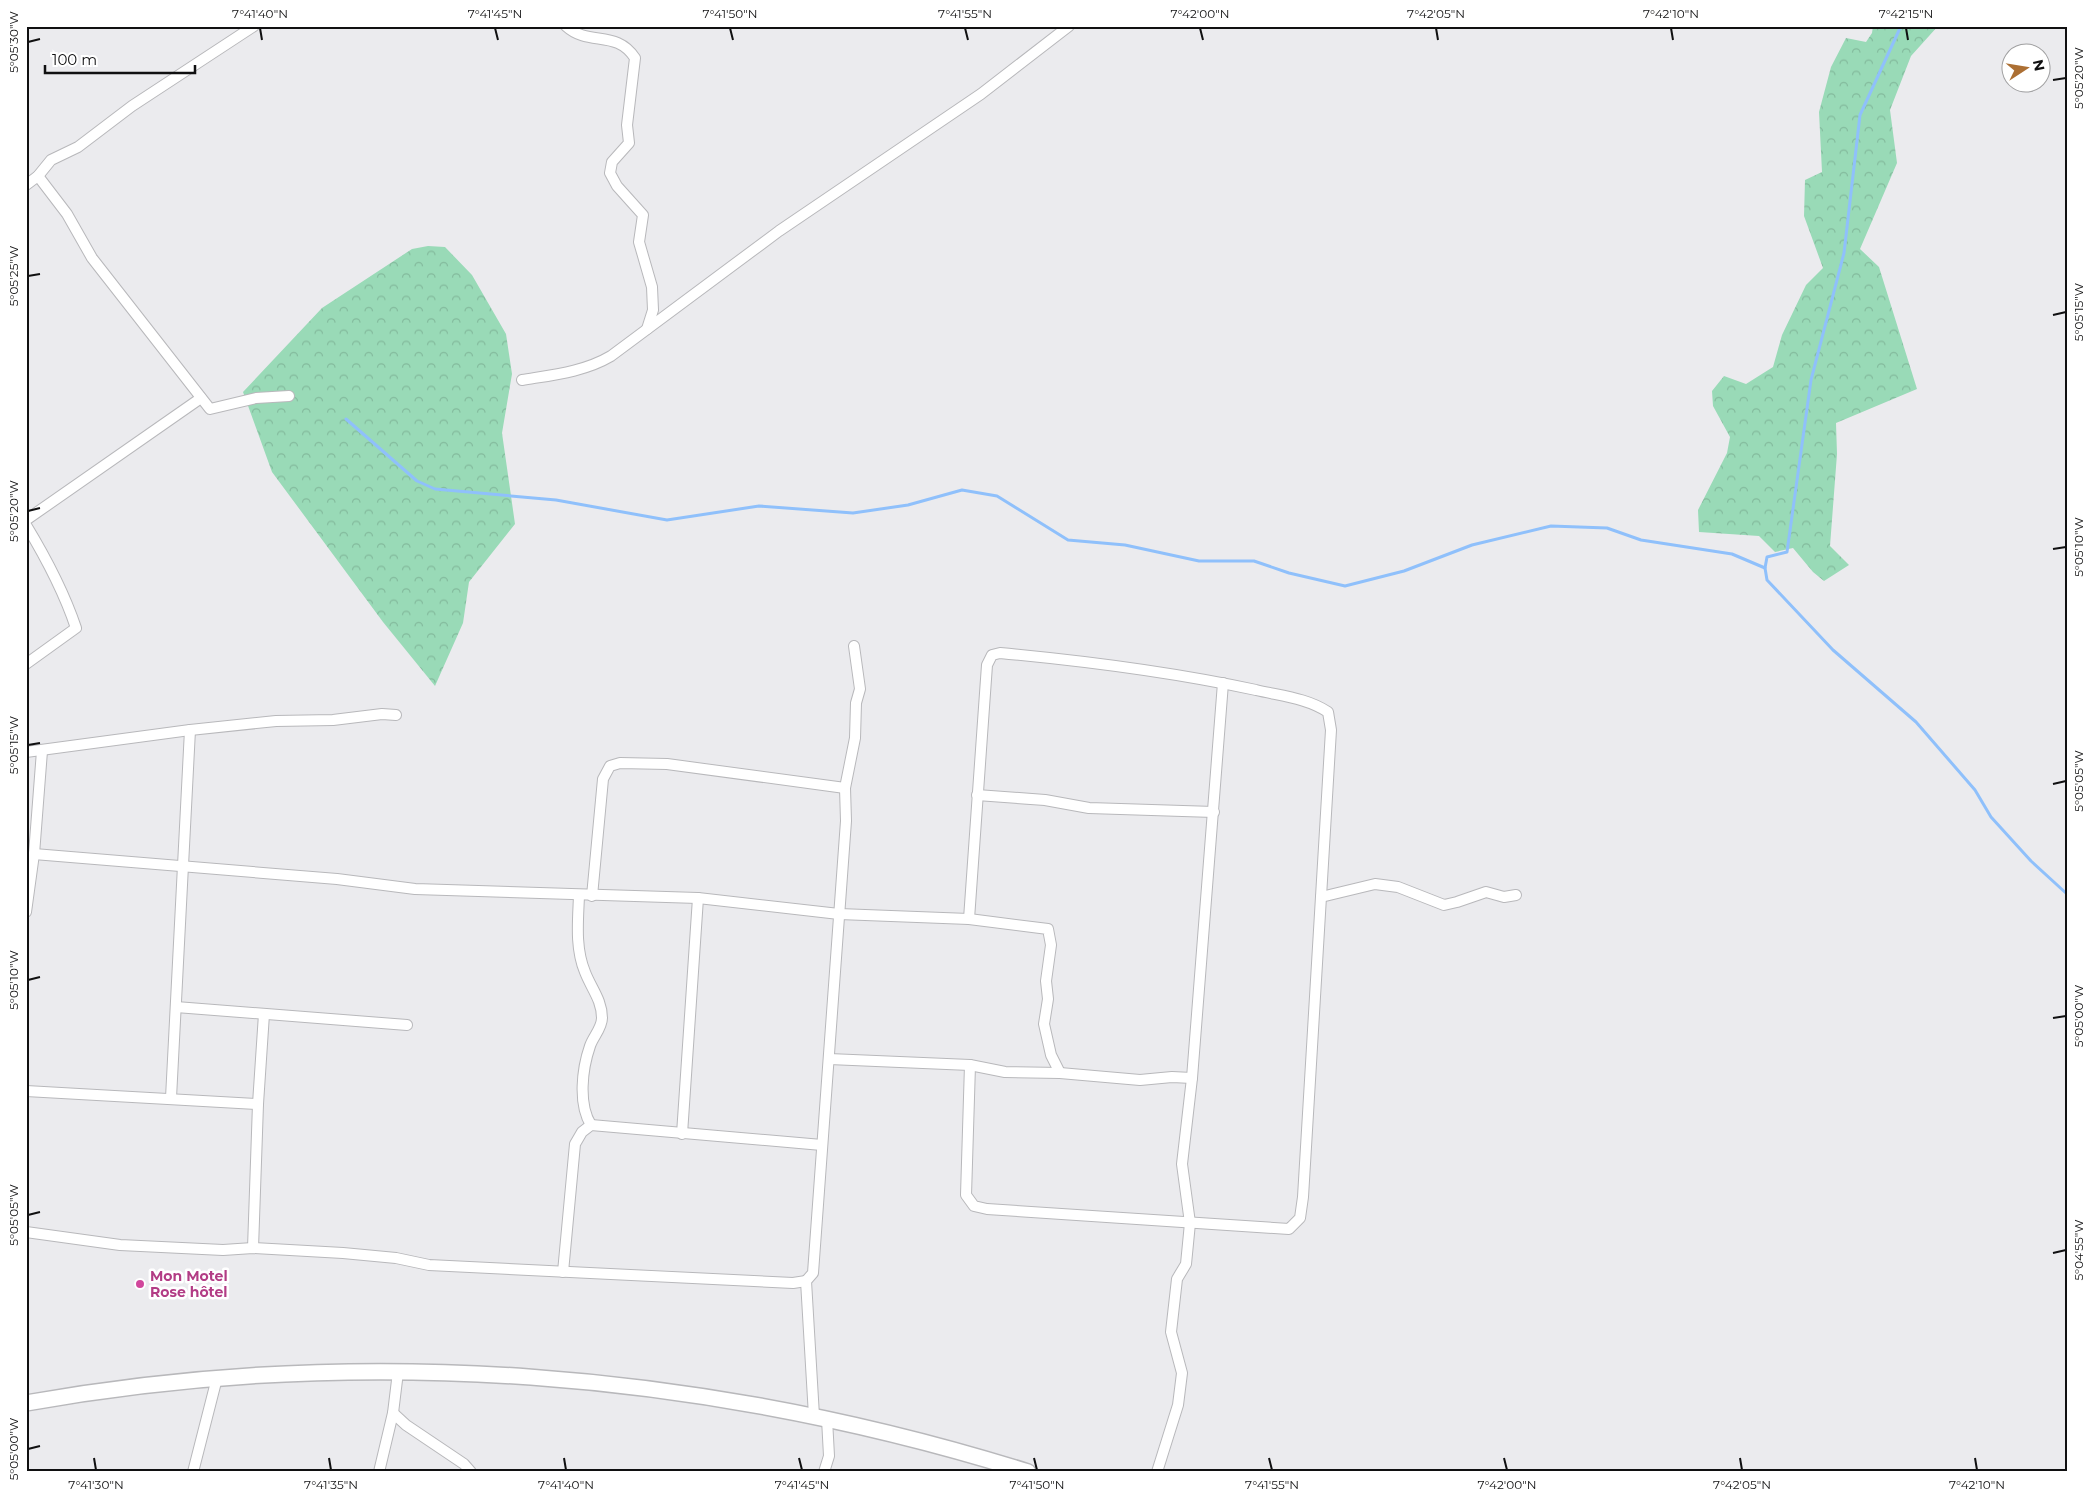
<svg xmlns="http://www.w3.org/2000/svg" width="2093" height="1498" viewBox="0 0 2093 1498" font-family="Montserrat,sans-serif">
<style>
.forest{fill:url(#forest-crowns)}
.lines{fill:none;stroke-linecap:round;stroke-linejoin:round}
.stream{stroke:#8fc0fb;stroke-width:3}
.street-casing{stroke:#b8b8bb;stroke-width:12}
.secondary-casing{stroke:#b8b8bb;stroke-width:18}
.street{stroke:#fff;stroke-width:10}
.secondary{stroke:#fff;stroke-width:15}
.ticks{fill:none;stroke:#101011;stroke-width:2}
.hotel-dot{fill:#d1479c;stroke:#fff;stroke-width:2}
.labels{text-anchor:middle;stroke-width:5;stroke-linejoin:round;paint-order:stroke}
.hotel-label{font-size:14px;font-weight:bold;fill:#b23c85;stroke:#fff;text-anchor:start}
.neatline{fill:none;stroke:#101011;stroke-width:2}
.ticks-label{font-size:12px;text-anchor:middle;fill:#101011}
</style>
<defs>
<pattern id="forest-crowns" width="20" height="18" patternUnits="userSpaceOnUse" patternTransform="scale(1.25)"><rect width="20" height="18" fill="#99dab7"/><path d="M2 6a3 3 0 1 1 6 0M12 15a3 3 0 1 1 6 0" fill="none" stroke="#83ba9c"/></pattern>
</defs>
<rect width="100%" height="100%" fill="#ebebee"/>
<g class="forest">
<path d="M1873 26H1938L1911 56 1890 110 1897 163 1860 249 1879 267 1917 389 1836 423 1837 454 1830 546 1849 565 1824 581 1813 572 1793 548 1775 552 1759 536 1699 532 1698 510 1727 453 1730 437 1713 406 1712 391 1724 376 1746 384 1773 367 1782 335 1806 285 1823 268 1804 216 1805 180 1822 172 1819 112 1831 67 1846 38 1866 42 1872 33Z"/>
<path d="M428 246 445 247 472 275 506 334 512 374 502 433 515 524 469 582 463 623 435 686 383 622 272 472 243 392 322 308 412 249Z"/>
</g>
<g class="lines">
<g class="stream">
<path d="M1901 26 1860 115 1844 253 1811 380 1787 552 1767 557 1765 568 1767 580 1833 650 1916 722 1975 790 1991 817 2031 861 2067 894"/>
<path d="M346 419 417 481 435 489 556 500 667 520 759 506 853 513 908 505 962 490 997 496 1068 540 1125 545 1199 561H1254L1289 573 1345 586 1404 571 1472 545 1551 526 1607 528 1641 540 1732 554 1765 568"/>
</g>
<g class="street-casing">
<g id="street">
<path d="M566 26C589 47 616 29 635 58L627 125 629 143 612 162 610 173 617 186 643 215 639 242 652 287 653 310 647 329"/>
<path d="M38 176 67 214 92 258 210 409 256 398 289 396"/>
<path d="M26 185 38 176 51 160 78 147 132 106 254 26"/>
<path d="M522 380C552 375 584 372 611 356L779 231 981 94 1069 26"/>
<path d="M26 520 201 398"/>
<path d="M26 525C46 558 64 592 76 628L26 664"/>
<path d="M26 752 190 730 276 721 333 720 382 714 396 715"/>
<path d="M977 795 1045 800 1089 808 1214 812"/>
<path d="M34 854 337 879 415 889 698 898 839 914 969 919 1048 929 1051 945 1046 981 1048 999 1044 1024 1051 1055 1060 1073"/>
<path d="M579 896C578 921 575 948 585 972 591 988 602 1000 602 1018 602 1028 593 1037 590 1046 582 1069 578 1104 591 1125"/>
<path d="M592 896 603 779 610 766 620 763 667 764 845 788"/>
<path d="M1321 897 1375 884 1398 887 1444 905 1457 902 1486 892 1504 897 1516 895"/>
<path d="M26 912 34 854 42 751"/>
<path d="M969 919 987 665 992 655 1000 653C1086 661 1172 672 1256 690 1281 696 1307 698 1328 712L1331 730 1303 1197 1300 1218 1289 1229 987 1209 974 1206 966 1195 970 1065"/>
<path d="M176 1007 407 1025"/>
<path d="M829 1059 970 1065 1005 1072 1060 1073 1140 1080 1172 1077 1192 1078"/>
<path d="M26 1091 258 1104"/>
<path d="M171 1098 190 730"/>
<path d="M682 1134 698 898"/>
<path d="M26 1232 120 1245 223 1250 253 1248 343 1253 396 1258 429 1265 793 1283 806 1281"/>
<path d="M253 1248 258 1104 264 1014"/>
<path d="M563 1272 575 1144 582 1132 591 1125 822 1145"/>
<path d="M393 1413 406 1425 464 1464 471 1472"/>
<path d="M814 1416 806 1281 813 1273 846 821 845 788 855 738 856 703 860 689 854 646"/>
<path d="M193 1472 217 1378"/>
<path d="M379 1472 393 1413 398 1372"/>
<path d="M824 1472 829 1456 827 1419"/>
<path d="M1157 1472 1178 1405 1182 1373 1171 1332 1177 1279 1186 1264 1190 1223 1182 1164 1192 1078 1223 683"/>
</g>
</g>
<g class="secondary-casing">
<path id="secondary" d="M26 1403C360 1343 705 1371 1028 1472"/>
</g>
<use href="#street" class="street"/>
<use href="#secondary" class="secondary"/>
</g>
<path class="ticks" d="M260 28 262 40M495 28 498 40M730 28 733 40M965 28 968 40M1200 28 1203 40M1436 28 1438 40M1671 28 1673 40M1906 28 1908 40M28 42 40 39M2053 80 2066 78M28 276 40 274M2053 315 2066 312M28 511 40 508M2053 549 2066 547M28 745 40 743M2053 784 2066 781M28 980 40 977M2053 1018 2066 1016M28 1215 40 1212M2053 1253 2066 1250M28 1449 40 1446M94 1458 96 1470M329 1458 331 1470M564 1458 566 1470M799 1458 802 1470M1034 1458 1037 1470M1269 1458 1272 1470M1504 1458 1507 1470M1740 1458 1742 1470M1975 1458 1977 1470"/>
<circle class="hotel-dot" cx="140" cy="1284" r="5"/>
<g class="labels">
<g class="hotel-label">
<text x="150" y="1281">Mon Motel<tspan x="150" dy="16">Rose hôtel</tspan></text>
</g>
</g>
<rect width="2093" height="1498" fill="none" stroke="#ffffff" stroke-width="55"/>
<g transform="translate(2026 68) rotate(78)"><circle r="24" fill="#ffffff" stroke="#9f9fa0"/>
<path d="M0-4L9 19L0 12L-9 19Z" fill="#ac6f33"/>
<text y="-8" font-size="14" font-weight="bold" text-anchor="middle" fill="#101011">N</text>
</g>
<path d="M45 65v8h150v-8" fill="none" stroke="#101011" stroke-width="2.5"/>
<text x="52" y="65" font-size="15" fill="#101011" stroke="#ffffff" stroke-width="4" paint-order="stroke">100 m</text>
<rect x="28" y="28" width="2038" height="1442" class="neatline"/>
<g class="ticks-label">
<text x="260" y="18">7°41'40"N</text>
<text x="495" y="18">7°41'45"N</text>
<text x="730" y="18">7°41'50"N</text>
<text x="965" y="18">7°41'55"N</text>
<text x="1200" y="18">7°42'00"N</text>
<text x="1436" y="18">7°42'05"N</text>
<text x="1671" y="18">7°42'10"N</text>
<text x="1906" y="18">7°42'15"N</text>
<text transform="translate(14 42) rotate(-90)" y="4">5°05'30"W</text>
<text transform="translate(2079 78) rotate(-90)" y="4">5°05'20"W</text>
<text transform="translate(14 276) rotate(-90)" y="4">5°05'25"W</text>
<text transform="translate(2079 312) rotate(-90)" y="4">5°05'15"W</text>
<text transform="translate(14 511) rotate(-90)" y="4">5°05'20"W</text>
<text transform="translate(2079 547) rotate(-90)" y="4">5°05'10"W</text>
<text transform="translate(14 745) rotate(-90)" y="4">5°05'15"W</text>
<text transform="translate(2079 781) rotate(-90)" y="4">5°05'05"W</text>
<text transform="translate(14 980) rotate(-90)" y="4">5°05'10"W</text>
<text transform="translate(2079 1016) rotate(-90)" y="4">5°05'00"W</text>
<text transform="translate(14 1215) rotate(-90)" y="4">5°05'05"W</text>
<text transform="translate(2079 1250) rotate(-90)" y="4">5°04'55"W</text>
<text transform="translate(14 1449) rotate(-90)" y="4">5°05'00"W</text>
<text x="96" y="1489">7°41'30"N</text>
<text x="331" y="1489">7°41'35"N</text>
<text x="566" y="1489">7°41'40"N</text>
<text x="802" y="1489">7°41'45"N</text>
<text x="1037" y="1489">7°41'50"N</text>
<text x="1272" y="1489">7°41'55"N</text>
<text x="1507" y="1489">7°42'00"N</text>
<text x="1742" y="1489">7°42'05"N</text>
<text x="1977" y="1489">7°42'10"N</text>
</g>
</svg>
